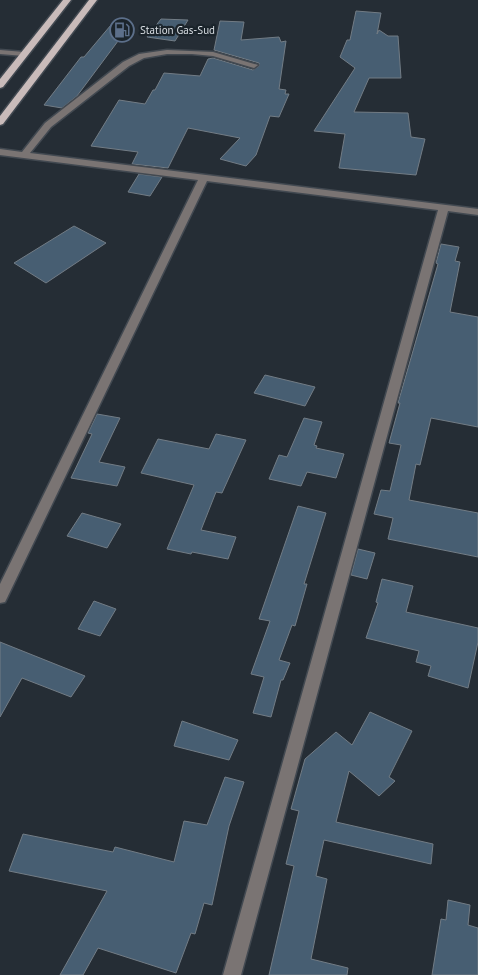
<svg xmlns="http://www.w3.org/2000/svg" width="478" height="975" viewBox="0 0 478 975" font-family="'PT Sans',sans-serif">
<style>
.building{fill:#475e72;stroke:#727c85}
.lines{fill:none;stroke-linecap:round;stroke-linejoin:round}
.minor-casing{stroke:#424951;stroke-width:3}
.major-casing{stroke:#424951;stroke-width:3}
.minor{fill:#7a7473;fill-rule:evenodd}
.major{fill:#c9bbba;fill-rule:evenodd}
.labels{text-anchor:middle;stroke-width:4.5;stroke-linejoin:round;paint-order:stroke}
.far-poi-label{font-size:11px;fill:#d8dde2;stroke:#1b242b;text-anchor:start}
</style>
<rect width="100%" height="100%" fill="#252d35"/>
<g class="building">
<path d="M356 11 381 13 377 34 379 30 388 36H398L401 78H369L354 112 408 113 411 137 425 139 416 175 339 168 345 134 314 131 355 68 340 57 347 40H350Z"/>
<path d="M116 19 127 29 77 96 62 108 44 105 81 57H84Z"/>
<path d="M161 19 188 20 175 41 147 37Z"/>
<path d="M220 21 244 22 241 40 279 37 281 42 286 41 279 89 286 90 285 94H289L279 117 270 116 256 155 246 166 220 159 240 138 188 128 168 168 132 164 138 152 91 146 119 100 145 104 153 90H155L164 73 200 76 208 59 213 58 253 70 259 66V63L214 50Z"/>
<path d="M139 174 162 177 150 196 128 192Z"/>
<path d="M74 226 106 243 46 283 14 263Z"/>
<path d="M441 244 459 247 455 261 460 262 450 312 478 317V427L431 418 420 465 416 464 409 500 478 513V557L388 539 393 518 374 514 381 490 390 491 401 445 389 443 400 403H398L438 264 436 263Z"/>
<path d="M265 375 315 387 305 406 254 393Z"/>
<path d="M97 414 120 418 99 462 125 467 117 486 71 478 92 434 88 433Z"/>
<path d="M304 418 322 422 314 445 317 446 316 448 344 454 336 478 307 472 301 486 269 479 279 455 287 457Z"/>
<path d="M216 434 246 440 222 493 216 492 201 530 236 537 228 559 192 552 191 554 167 549 194 485 141 473 158 439 209 449Z"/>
<path d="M298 506 326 513 304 584H307L295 626 292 625 279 660 290 663 283 680H281L271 717 253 713 264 677 251 674 270 621 259 619Z"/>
<path d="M82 513 121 524 107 548 67 536Z"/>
<path d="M358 549 375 553 367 579 351 575Z"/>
<path d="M382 579 413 586 406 612 478 628V642L468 688 428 676 431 666 416 662 419 651 366 638 378 603 376 602Z"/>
<path d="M94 601 116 609 100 636 78 629Z"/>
<path d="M0 642 85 676 71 697 22 678 0 717Z"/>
<path d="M370 712 412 731 389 777 395 781 379 796 349 771 336 822 433 844 431 864 324 840 316 876 327 879 311 959 348 968 347 975H269L294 866 286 864 299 811 291 809 305 759 336 732 352 745Z"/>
<path d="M182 721 238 740 229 760 174 746Z"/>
<path d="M225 777 244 782 229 826 212 905 204 903 195 934 191 933 176 973 98 948 83 975H60L107 891 9 871 23 834 113 852 115 847 174 862 184 821 207 825Z"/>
<path d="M448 900 470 905 468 925 478 928V975H432L441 919 446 920Z"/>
</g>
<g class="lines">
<g class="minor-casing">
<g id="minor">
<path d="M0 50 24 52 28 54 24 56 0 54Z"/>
<path d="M167 50 213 52 258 65 254 68 213 56 192 54H167L144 58 129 66 51 127 30 153 478 209V215L448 211 241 975H223L438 210 207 181 7 598 5 602 0 603V584L198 180 0 155V149L22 152 45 123 123 62 139 54Z"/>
</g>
</g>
<g class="major-casing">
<g id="major">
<path d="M63 0H71L3 87 0 88V79Z"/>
<path d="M89 0H97L3 124 0 125V116Z"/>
</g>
</g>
<use href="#minor" class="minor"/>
<use href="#major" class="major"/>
</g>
<defs>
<g id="fuel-ring" transform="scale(1.25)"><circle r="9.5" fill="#1b242b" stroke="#5c6f8a" stroke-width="1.5"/><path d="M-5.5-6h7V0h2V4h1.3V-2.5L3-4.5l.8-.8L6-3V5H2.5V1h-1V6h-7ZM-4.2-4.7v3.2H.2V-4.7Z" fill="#5c6f8a"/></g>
</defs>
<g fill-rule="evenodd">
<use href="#fuel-ring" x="122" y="30"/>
</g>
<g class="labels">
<g class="far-poi-label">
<text x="140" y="34">Station Gas-Sud</text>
</g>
</g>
</svg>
